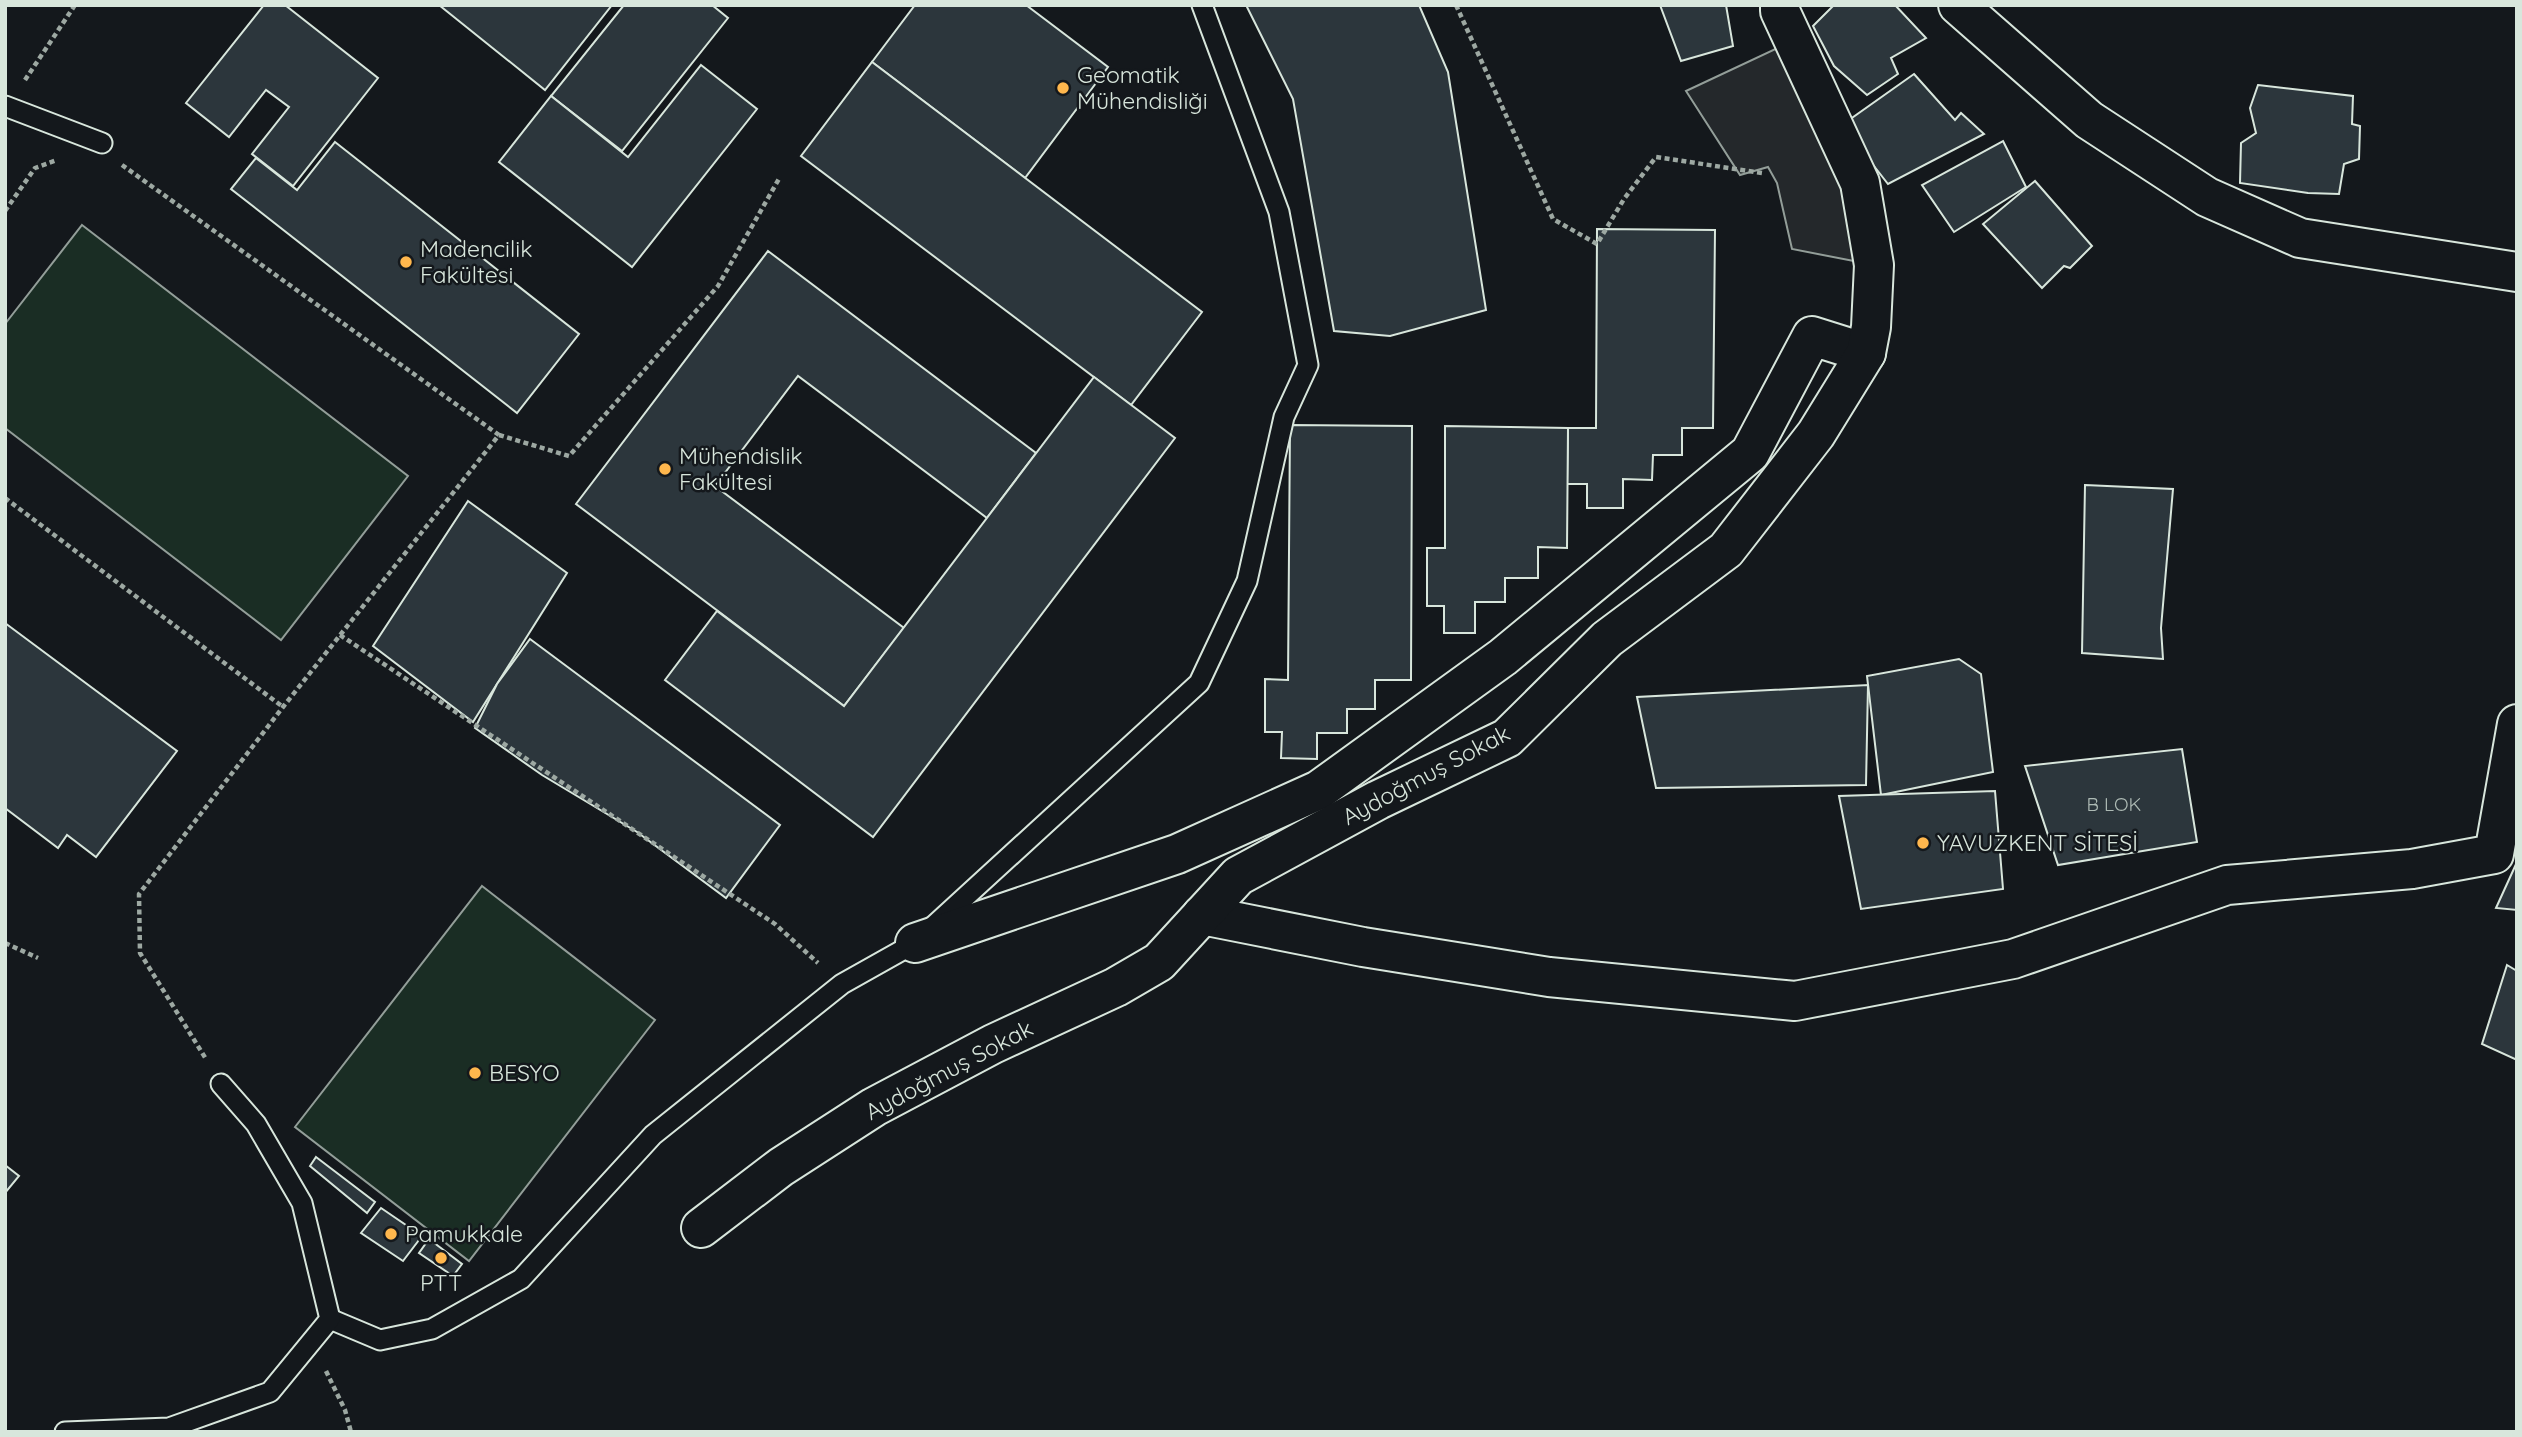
<svg xmlns="http://www.w3.org/2000/svg" width="2522" height="1437" viewBox="0 0 2522 1437" font-family="Quicksand,sans-serif">
<style>
.green{fill:#1a2d24;stroke:#939e99;stroke-width:2}
.parking{fill:#24282b;stroke:#939e99;stroke-width:2}
.building{fill:#2c363c;stroke:#d8e6dc;stroke-width:2}
.lines{fill:none;stroke-linecap:round;stroke-linejoin:round}
.lane-casing{stroke:#d8e6dc;stroke-width:23}
.street-casing{stroke:#d8e6dc;stroke-width:42}
.path{stroke:#9da8a2;stroke-width:4.5;stroke-dasharray:5 3.5;stroke-linecap:butt}
.lane{stroke:#14181c;stroke-width:19}
.street{stroke:#14181c;stroke-width:38}
.poi-dot{fill:#ffb74d;stroke:#14181c;stroke-width:2.5}
.labels{text-anchor:middle;stroke-width:5;stroke-linejoin:round;paint-order:stroke}
.number-label{font-size:19px;fill:#adbab4}
.poi-label{font-size:23px;fill:#d8e6dc;stroke:#14181c;text-anchor:start}
.street-label{font-size:23px;fill:#d8e6dc;stroke:#14181c}
</style>
<rect width="100%" height="100%" fill="#14181c"/>
<g class="green">
<path d="M82 225 408 476 281 640 5 428V324Z"/>
<path d="M482 886 655 1020 469 1261 295 1127Z"/>
</g>
<path class="parking" d="M1784 45 1850 174 1864 263 1792 249 1777 183 1768 167 1740 175 1686 91Z"/>
<g class="building">
<path d="M264 5H285L378 78 293 186 252 154 289 107 266 90 229 137 186 103Z"/>
<path d="M439 5H612L545 90Z"/>
<path d="M624 5H712L728 18 622 151 551 96Z"/>
<path d="M915 5H1026L1108 67 1025 178 872 62Z"/>
<path d="M1246 5H1419L1448 72 1486 310 1390 336 1334 331 1293 99Z"/>
<path d="M1660 5H1726L1733 46 1681 61Z"/>
<path d="M1834 5H1895L1926 38 1891 58 1898 74 1867 95 1834 66 1813 26Z"/>
<path d="M872 62 1202 312 1131 405 801 156Z"/>
<path d="M701 65 757 109 632 267 499 162 551 96 628 157Z"/>
<path d="M1914 74 1955 120 1961 113 1984 134 1888 184 1842 125Z"/>
<path d="M2258 85 2353 96 2352 124 2360 126 2359 159 2344 164 2339 194 2308 193 2240 183 2241 143 2256 133 2250 108Z"/>
<path d="M2003 141 2026 187 1954 232 1922 185Z"/>
<path d="M335 142 579 334 517 413 231 189 256 158 297 190Z"/>
<path d="M2035 181 2092 246 2070 268 2064 266 2042 288 1983 224Z"/>
<path d="M1597 229 1715 230 1713 428H1682V455H1653L1652 480 1623 479V508H1587V484H1567L1568 428H1596Z"/>
<path d="M768 251 1036 453 987 518 798 376 715 486 904 628 844 706 576 504Z"/>
<path d="M1094 377 1175 438 873 837 665 680 717 611 844 706Z"/>
<path d="M1290 425 1412 426 1411 680H1375V709H1347V733H1317V759L1281 758 1282 732H1265V679L1288 680Z"/>
<path d="M1445 426 1568 428 1567 548 1538 547V578H1505V602H1475V633H1444V606H1427V548H1445Z"/>
<path d="M2085 485 2173 489 2161 628 2163 659 2082 653Z"/>
<path d="M468 501 567 573 473 722 373 646Z"/>
<path d="M5 623 177 751 96 857 67 835 58 848 5 808Z"/>
<path d="M530 639 780 825 726 898 637 832 542 775 475 728 497 684Z"/>
<path d="M1959 659 1981 674 1993 772 1881 795 1867 676Z"/>
<path d="M1868 685 1866 785 1656 788 1637 697Z"/>
<path d="M2182 749 2197 842 2058 865 2025 766Z"/>
<path d="M1995 791 2003 889 1861 909 1839 796Z"/>
<path d="M2517 862V910L2496 908Z"/>
<path d="M2507 965 2517 971V1060L2482 1044Z"/>
<path d="M316 1157 375 1202 367 1213 310 1166Z"/>
<path d="M5 1165 19 1176 5 1193Z"/>
<path d="M381 1208 422 1236 403 1261 361 1233Z"/>
<path d="M429 1239 462 1264 453 1276 419 1253Z"/>
</g>
<g class="lines">
<g class="lane-casing">
<g id="lane">
<path d="M5 106 102 143"/>
<path d="M330 1319 380 1340 432 1329 521 1279 653 1135 842 984 915 943 1199 683 1247 581 1284 417 1308 365 1279 212 1202 5"/>
<path d="M65 1432 169 1428 270 1392 330 1319 302 1203 256 1124 221 1084"/>
</g>
</g>
<g class="street-casing">
<g id="street">
<path d="M1958 5 2089 120 2207 197 2300 238 2517 272"/>
<path d="M1202 915 1363 947 1549 977 1795 1001 2013 959 2227 885 2412 869 2494 854 2517 724"/>
<path d="M915 943 1177 854 1319 790 1503 657 1750 453 1812 336 1866 353"/>
<path d="M701 1228 781 1167 874 1107 993 1044 1116 987 1159 962 1238 876 1378 800 1507 738 1607 639 1726 550 1816 434 1866 353 1871 327 1874 265 1860 183 1780 11V5"/>
</g>
</g>
<g class="path">
<path d="M1456 5 1553 219 1597 244 1624 199 1656 157 1762 173"/>
<path d="M25 80 75 5"/>
<path d="M122 165 499 435 283 707 139 894 140 953 206 1059"/>
<path d="M5 211 35 168 57 160"/>
<path d="M499 435 569 456 718 286 780 177"/>
<path d="M5 498 283 707"/>
<path d="M340 635 775 924 818 963"/>
<path d="M5 943 38 958"/>
<path d="M326 1371 345 1410 351 1432"/>
</g>
<use href="#lane" class="lane"/>
<use href="#street" class="street"/>
</g>
<g class="poi-dot">
<circle cx="1063" cy="88" r="7"/>
<circle cx="406" cy="262" r="7"/>
<circle cx="665" cy="469" r="7"/>
<circle cx="1923" cy="843" r="7"/>
<circle cx="475" cy="1073" r="7"/>
<circle cx="391" cy="1234" r="7"/>
<circle cx="441" cy="1258" r="7"/>
</g>
<g class="labels">
<g class="number-label">
<text x="2114" y="811">B LOK</text>
</g>
<g class="poi-label">
<text x="1077" y="83">Geomatik<tspan x="1077" dy="26">Mühendisliği</tspan></text>
<text x="420" y="257">Madencilik<tspan x="420" dy="26">Fakültesi</tspan></text>
<text x="679" y="464">Mühendislik<tspan x="679" dy="26">Fakültesi</tspan></text>
<text x="1937" y="851">YAVUZKENT SİTESİ</text>
<text x="489" y="1081">BESYO</text>
<text x="405" y="1242">Pamukkale</text>
<text x="441" y="1291" text-anchor="middle">PTT</text>
</g>
<g class="street-label">
<text transform="translate(1426 775) rotate(-28)" y="8">Aydoğmuş Sokak</text>
<text transform="translate(949 1070) rotate(-28)" y="8">Aydoğmuş Sokak</text>
</g>
</g>
<rect width="2522" height="1437" fill="none" stroke="#d8e6dc" stroke-width="14"/>
</svg>
